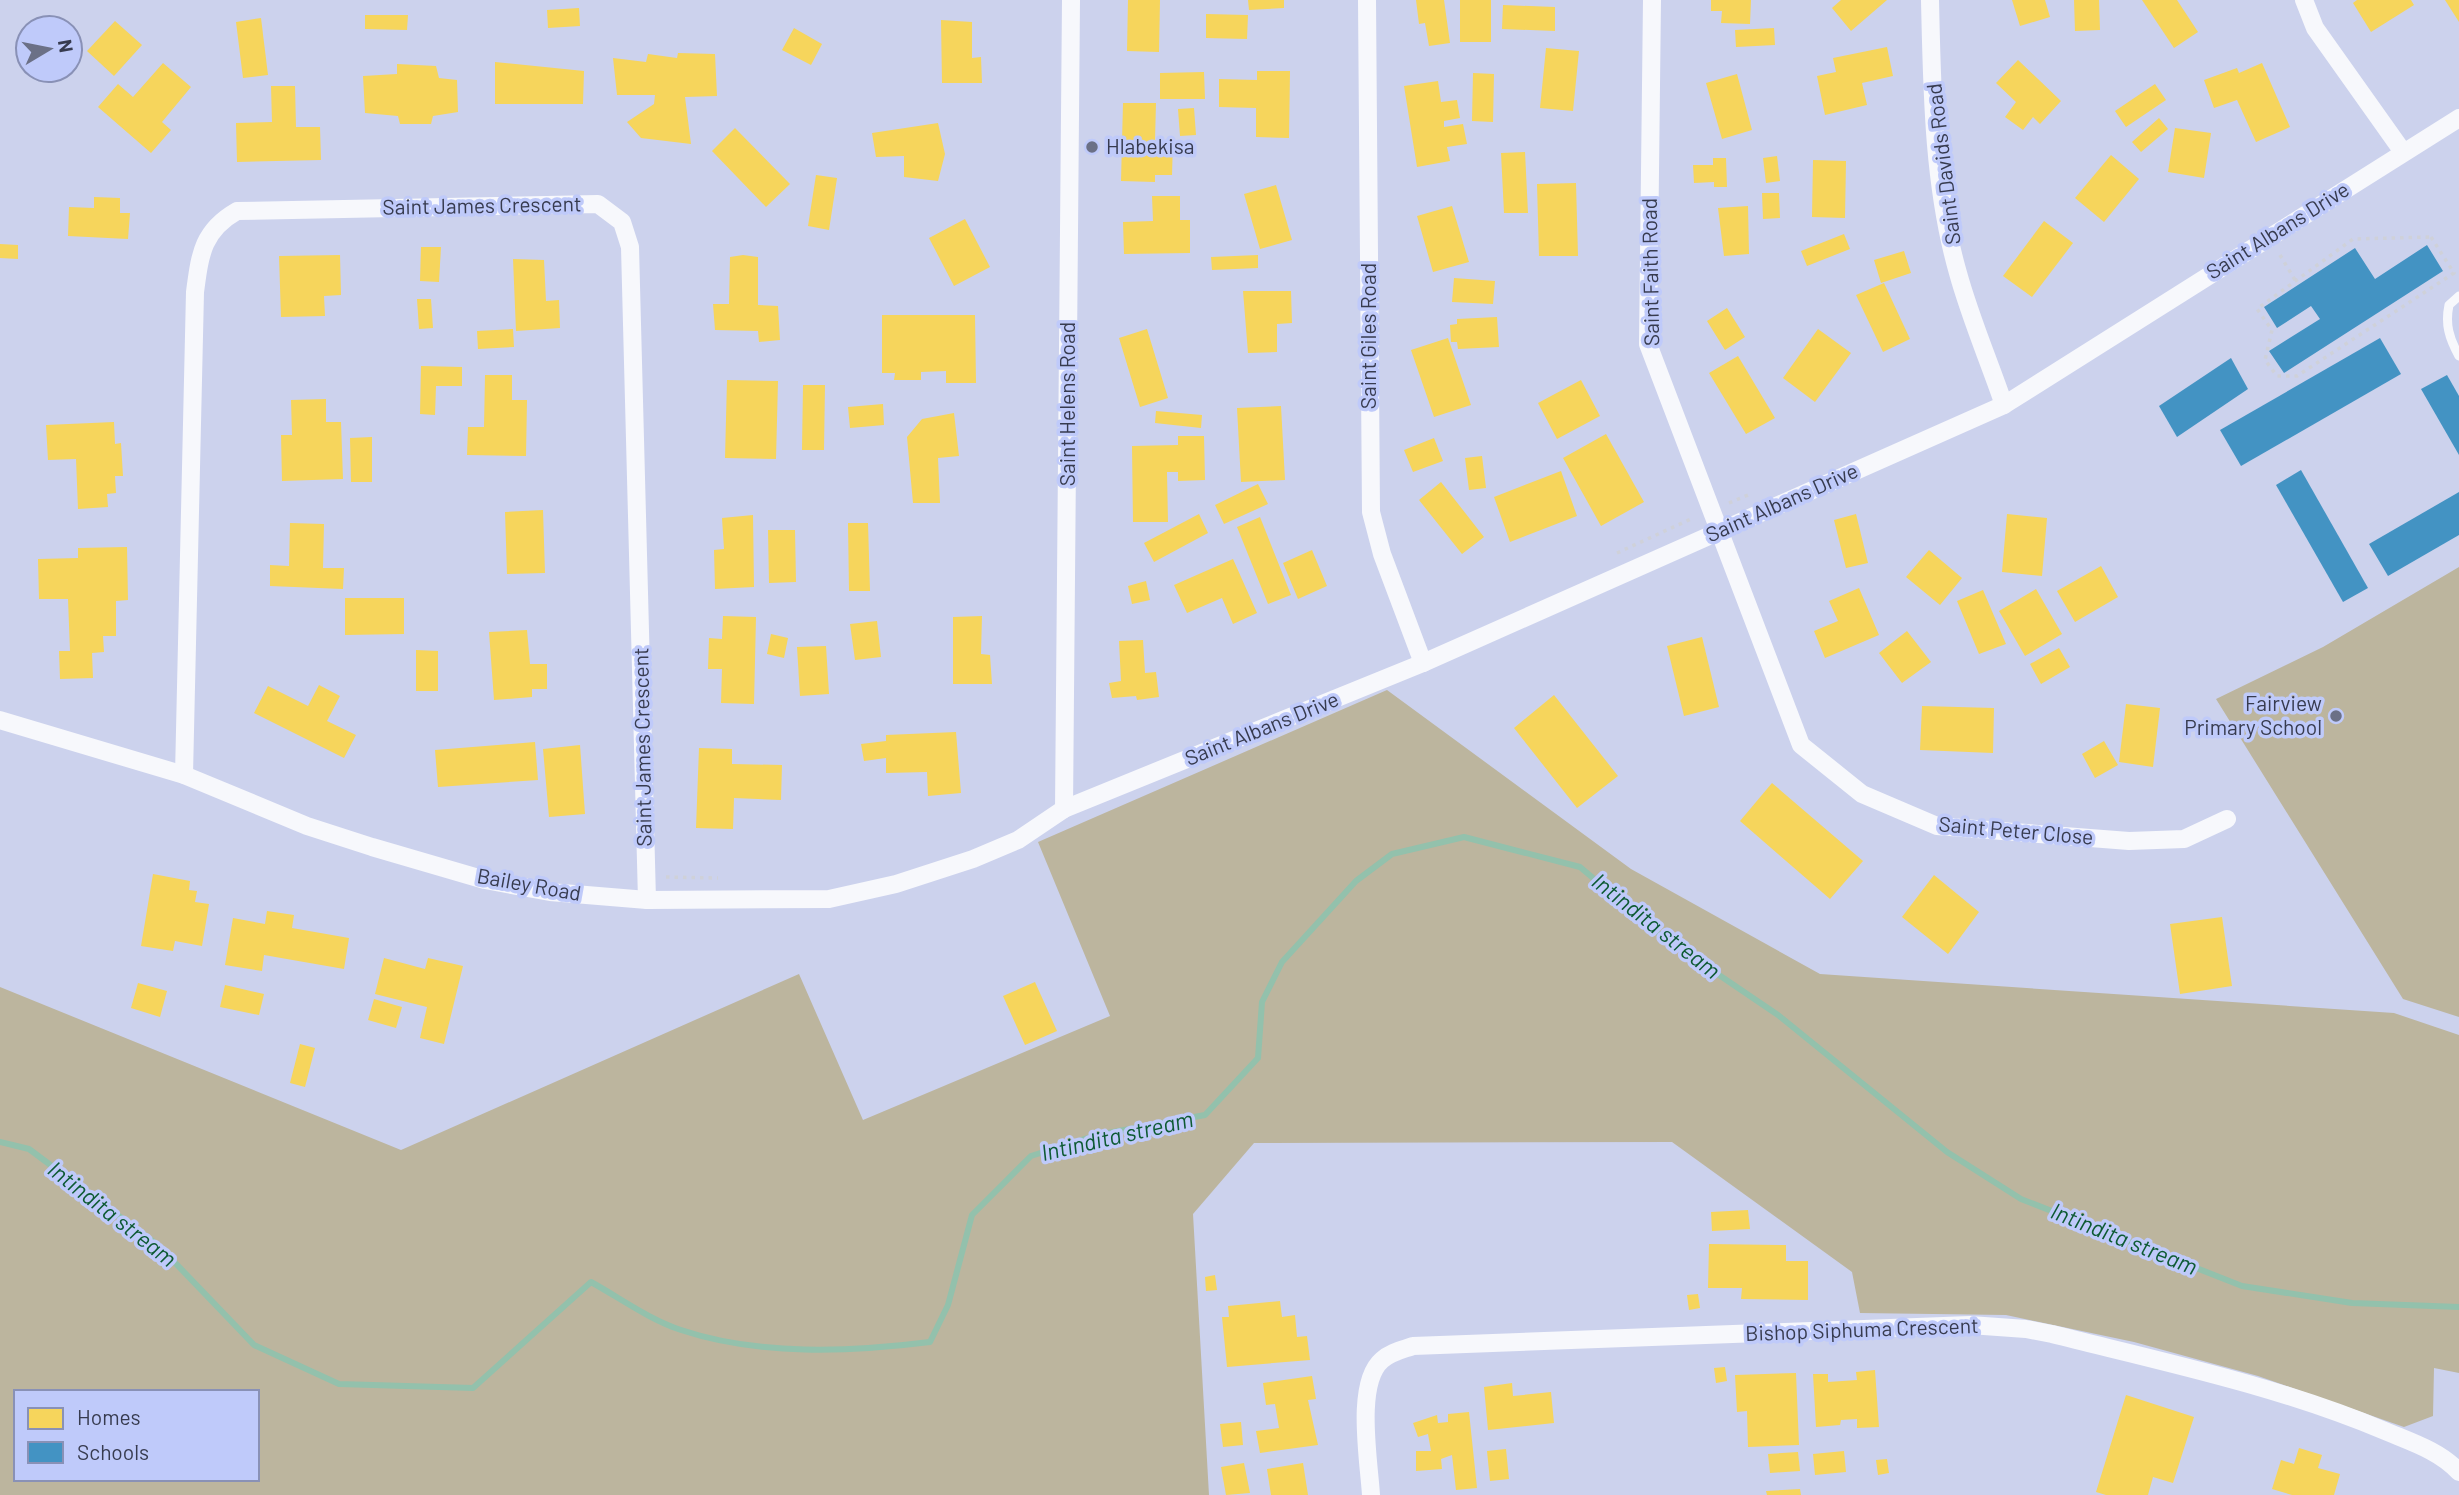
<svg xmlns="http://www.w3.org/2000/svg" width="2459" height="1495" viewBox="0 0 2459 1495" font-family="Barlow,sans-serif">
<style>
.green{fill:#bcb59e;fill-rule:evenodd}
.homes{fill:#f6d55c}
.schools{fill:#4393c3}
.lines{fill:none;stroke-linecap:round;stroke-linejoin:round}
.stream{stroke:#93c1ac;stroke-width:6}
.path{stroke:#cfd1d9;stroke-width:3.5;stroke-dasharray:3.5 5;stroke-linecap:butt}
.service{stroke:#f7f8fc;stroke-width:9}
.minor{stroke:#f7f8fc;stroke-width:18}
.poi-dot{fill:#6b7086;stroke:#bfcafa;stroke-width:2.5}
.labels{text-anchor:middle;stroke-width:7;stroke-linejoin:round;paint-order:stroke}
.poi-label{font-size:21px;fill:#373b4f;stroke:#bfcafa;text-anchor:start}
.street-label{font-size:21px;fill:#373b4f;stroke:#bfcafa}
.water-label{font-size:23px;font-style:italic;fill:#0d5a33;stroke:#bfcafa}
</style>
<rect width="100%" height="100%" fill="#ccd2ed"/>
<g class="green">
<path d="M2459 567V1017L2403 999 2216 699 2323 647Z"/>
<path d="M1387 690 1631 869 1820 974 2394 1013 2459 1035V1373L2434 1368 2433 1416 2404 1427 2258 1376 2134 1342 2006 1315 1860 1313 1852 1272 1672 1142 1254 1143 1193 1214 1209 1495H0V987L401 1150 799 974 863 1120 1110 1016 1038 842ZM16 1392H257V1479H16Z"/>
</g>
<g class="homes">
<path d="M1128 0H1160L1159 52 1127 51Z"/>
<path d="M1248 0H1284V8L1249 10Z"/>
<path d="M1416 0H1444L1450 43 1429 46 1425 23 1419 24Z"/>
<rect x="1460" y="0" width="31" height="42"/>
<path d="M1711 0H1751L1750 24 1721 23 1722 11H1711Z"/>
<path d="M1841 0H1887L1851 31 1832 8Z"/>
<path d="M2012 0H2045L2050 17 2020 26Z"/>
<path d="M2074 0H2099L2100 30 2075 31Z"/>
<path d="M2142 0H2177L2198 32 2174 48Z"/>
<path d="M2357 0H2411L2414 5 2371 32 2353 3Z"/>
<path d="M2445 0H2459V22Z"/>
<path d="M1503 5 1555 7V31L1502 29Z"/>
<path d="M579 8 580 26 548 28 547 10Z"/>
<path d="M1206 14 1248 15 1247 39 1206 38Z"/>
<path d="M365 15H408L407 30 365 29Z"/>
<path d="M261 18 268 75 243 78 236 22Z"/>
<path d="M941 20 972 22V58L981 57 982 83H942Z"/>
<path d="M115 21 142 45 114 76 87 51Z"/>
<path d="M794 28 822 44 811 65 782 50Z"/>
<path d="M1774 28 1775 45 1736 47 1735 30Z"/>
<path d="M1887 47 1893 76 1862 83 1867 105 1825 115 1817 76 1836 72 1833 58Z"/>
<path d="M1546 48 1579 51 1573 111 1540 108Z"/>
<path d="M678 53 715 54 717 96 685 97 691 144 641 138 627 122 654 104 655 95H617L613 58 646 62 648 54 677 58Z"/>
<path d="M2018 60 2061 101 2040 124 2033 117 2023 130 2005 117 2016 102 1996 83Z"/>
<path d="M495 62 584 71 583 104H495Z"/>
<path d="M163 63 191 87 162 122 171 130 151 153 98 107 118 84 133 97Z"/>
<path d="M2262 63 2290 127 2256 142 2237 100 2214 108 2204 80 2237 68 2239 73Z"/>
<path d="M397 64 436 66 439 78 457 80 458 112 433 116 431 124H400L398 116 365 113 363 76 397 74Z"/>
<path d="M1257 71H1290L1289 138 1256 137V108L1219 107V79L1257 80Z"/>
<path d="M1204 72 1205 99H1160V73Z"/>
<path d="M1473 73 1494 74 1493 122 1472 121Z"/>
<path d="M1737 74 1752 130 1722 139 1706 83Z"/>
<path d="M1438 81 1441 102 1457 100 1460 118 1444 121V127L1463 124 1467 144 1447 147 1450 161 1417 167 1404 86Z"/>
<path d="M2155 84 2166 100 2126 127 2115 111Z"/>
<path d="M271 86H295L296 127H320L321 160 237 162 236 123 272 122Z"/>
<path d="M1123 103H1156L1155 140 1173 141 1172 175H1155V182L1121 181Z"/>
<path d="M1194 108 1196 135 1180 136 1178 109Z"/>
<path d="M2159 118 2168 129 2141 152 2132 142Z"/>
<path d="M938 123 945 154 938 181 904 177V156L876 157 872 133Z"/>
<path d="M735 128 790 184 766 207 712 151Z"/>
<path d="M2175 128 2211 133 2204 178 2168 172Z"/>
<path d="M1525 152 1528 213H1504L1501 153Z"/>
<path d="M2111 155 2139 179 2104 222 2075 198Z"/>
<path d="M1777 156 1780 181 1766 183 1763 158Z"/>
<path d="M1713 158H1726L1727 187H1714V182L1694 183 1693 165H1713Z"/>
<path d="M1813 160 1846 161 1845 218 1812 217Z"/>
<path d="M816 175 837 178 829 230 808 226Z"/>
<path d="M1576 183 1578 256H1539L1537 184Z"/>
<path d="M1276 185 1292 240 1260 249 1244 194Z"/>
<path d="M1762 193H1779L1780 218 1763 219Z"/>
<path d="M1152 196H1180V220H1190V253L1124 254 1123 222 1153 221Z"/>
<path d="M94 197 120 198V213H130L128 239 68 236 69 207 94 208Z"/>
<path d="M1452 206 1469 262 1433 272 1417 216Z"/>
<path d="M1748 206 1749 254 1724 256 1718 208Z"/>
<path d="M965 219 990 267 954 286 929 238Z"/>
<path d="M2044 221 2073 243 2032 297 2003 276Z"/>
<path d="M1844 234 1850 249 1807 266 1801 251Z"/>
<path d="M0 244 18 245V259L0 258Z"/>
<path d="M421 247H441L439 282 420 281Z"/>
<path d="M1904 251 1911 273 1881 283 1874 260Z"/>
<path d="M340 255 341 295 324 296 325 316 281 317 279 256Z"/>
<path d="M743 255 758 257V305L778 306 780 340 759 342 758 331 715 330 713 304H729L730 257Z"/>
<path d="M1258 255V268L1212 270 1211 257Z"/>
<path d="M513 259 544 260 546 301 559 300 560 328 516 331Z"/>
<path d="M1454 278 1495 281 1493 304 1452 302Z"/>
<path d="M1884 283 1910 339 1883 352 1856 295Z"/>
<path d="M1243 291H1291L1292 323 1277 324V352L1248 353Z"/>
<path d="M417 299H431L433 328 419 329Z"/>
<path d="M1727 308 1745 337 1725 350 1707 321Z"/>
<path d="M882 315H975L976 383H946V371L921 372V380H894L895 373H882Z"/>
<path d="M1497 317 1499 347 1458 349 1457 342H1451L1450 325 1457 324V319Z"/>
<path d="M513 329 514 347 478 349 477 331Z"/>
<path d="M1147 329 1168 398 1140 407 1119 338Z"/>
<path d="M1818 329 1851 353 1815 402 1783 378Z"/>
<path d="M1448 338 1471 405 1434 417 1411 350Z"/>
<path d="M1738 356 1775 418 1746 434 1709 373Z"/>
<path d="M421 366 462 367V386H436L435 415 420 414Z"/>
<path d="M485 375H512V400H527L526 456 467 455 468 427H484Z"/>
<path d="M727 380 778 381 776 459 725 458Z"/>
<path d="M1581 380 1600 416 1557 439 1538 403Z"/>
<path d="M803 385H825L824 450H802Z"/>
<path d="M326 399V422H341L343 479 282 481 281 435H292L291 400Z"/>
<path d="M883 404 884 425 850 428 848 407Z"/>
<path d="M1281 406 1285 480 1241 482 1237 408Z"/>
<path d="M1156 411 1202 415 1201 428 1155 423Z"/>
<path d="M954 413 959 456 938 458 940 503H913L907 437 922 419Z"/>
<path d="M114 422 115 444 121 443 123 476H115L116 493 107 494 108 507 78 509 76 459 48 460 46 425Z"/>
<path d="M1606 434 1644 502 1601 526 1563 458Z"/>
<path d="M1178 436H1204L1205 480 1178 481V472H1167L1168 522H1133L1132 446 1178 445Z"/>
<path d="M372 437V482H351L350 438Z"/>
<path d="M1434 438 1443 461 1413 472 1404 450Z"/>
<path d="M1482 456 1486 488 1469 490 1465 458Z"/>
<path d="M1561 471 1577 516 1510 542 1494 497Z"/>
<path d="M1441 482 1484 537 1462 554 1419 500Z"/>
<path d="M1258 484 1268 504 1224 524 1215 505Z"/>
<path d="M543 510 545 573 507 574 505 512Z"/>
<path d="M1199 514 1208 533 1154 562 1144 543Z"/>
<path d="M1856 514 1868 563 1846 568 1834 520Z"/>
<path d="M2007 514 2047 518 2042 576 2002 572Z"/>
<path d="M753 515 754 587 715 589 714 550 724 549 722 518Z"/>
<path d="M1260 517 1291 595 1268 604 1237 527Z"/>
<path d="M290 523 324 524 323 568H344L343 589 270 586V565L289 566Z"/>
<path d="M848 523H868L870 591H849Z"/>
<path d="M768 530H795L796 582 769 583Z"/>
<path d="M127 547 128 600 116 601V636H103L104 652 92 653 93 678 60 679 59 651H70L68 599H39L38 559 78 558V548Z"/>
<path d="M1312 550 1327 586 1298 599 1283 563Z"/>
<path d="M1929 550 1962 578 1940 605 1906 577Z"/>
<path d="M1233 559 1257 613 1233 624 1222 598 1187 613 1174 585Z"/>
<path d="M2101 566 2118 597 2075 622 2057 591Z"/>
<path d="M1146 581 1150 600 1132 604 1128 586Z"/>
<path d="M1859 588 1879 635 1825 658 1814 631 1838 621 1829 601Z"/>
<path d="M2036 589 2062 634 2025 656 1999 611Z"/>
<path d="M1983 590 2006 644 1979 654 1957 601Z"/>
<path d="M345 598H404V634L345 635Z"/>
<path d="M723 616 756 617 754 704 721 703 722 669H708L709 638 722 639Z"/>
<path d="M982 616 981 654 990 655 992 684H953V617Z"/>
<path d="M877 621 881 657 855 660 850 624Z"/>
<path d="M527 630 530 664H547V689H532V697L494 700 489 632Z"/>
<path d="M1907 631 1931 662 1902 683 1879 653Z"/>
<path d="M771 634 788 638 784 658 767 654Z"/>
<path d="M1702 637 1719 707 1684 716 1667 646Z"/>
<path d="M1143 640 1145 673 1156 672 1159 697 1137 700 1136 696 1112 698 1109 683 1121 681 1119 641Z"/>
<path d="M826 646 829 694 800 696 797 647Z"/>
<path d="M2059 648 2070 667 2041 684 2030 664Z"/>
<path d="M416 650 438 651V691H416Z"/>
<path d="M319 685 340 696 327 721 356 735 344 758 254 713 268 686 308 706Z"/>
<path d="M1554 695 1618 776 1577 808 1514 728Z"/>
<path d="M2126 704 2160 708 2153 767 2119 762Z"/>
<path d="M1922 706 1994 708 1993 753 1920 750Z"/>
<path d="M956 732 961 793 928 796 927 772 886 773V758L864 761 861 744 886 741V735Z"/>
<path d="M2104 741 2118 765 2095 778 2082 754Z"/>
<path d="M535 742 538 780 438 787 435 750Z"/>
<path d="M580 745 585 814 549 817 543 749Z"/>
<path d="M699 748 732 749V764L782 765 781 800 734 798 733 829 696 828Z"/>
<path d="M1772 783 1863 861 1830 899 1740 821Z"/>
<path d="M153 874 190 881 189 890 197 891 195 902 209 904 202 946 175 941 173 951 141 946Z"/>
<path d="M1934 875 1979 912 1948 954 1902 917Z"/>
<path d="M267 911 294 915 292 928 349 938 344 969 264 955 262 971 225 965 233 918 265 924Z"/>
<path d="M2222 917 2232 986 2180 994 2170 924Z"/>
<path d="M384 958 425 969 428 958 463 966 444 1044 420 1038 427 1007 375 994Z"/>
<path d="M1035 982 1057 1031 1025 1045 1003 996Z"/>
<path d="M138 983 167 991 160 1017 131 1008Z"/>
<path d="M225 985 264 994 259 1015 220 1007Z"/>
<path d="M374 999 402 1007 396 1028 368 1020Z"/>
<path d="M300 1044 315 1048 305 1087 290 1083Z"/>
<path d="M1748 1210 1750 1229 1712 1231 1711 1212Z"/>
<path d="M1709 1244 1786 1245V1261H1808V1300L1741 1299 1742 1288H1708Z"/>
<path d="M1215 1275 1217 1290 1206 1291 1205 1277Z"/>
<path d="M1698 1294 1700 1308 1689 1310 1687 1295Z"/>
<path d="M1280 1301 1282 1317 1295 1315 1297 1337 1307 1336 1310 1360 1227 1367 1222 1317H1229L1228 1306Z"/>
<path d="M1725 1367 1727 1381 1716 1383 1714 1368Z"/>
<path d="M1875 1370 1879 1427 1857 1428V1419L1841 1420 1840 1425 1816 1427 1813 1374H1828V1382L1857 1380 1856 1372Z"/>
<path d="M1796 1373 1799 1445 1748 1447 1747 1411 1737 1412 1735 1375Z"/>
<path d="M1312 1376 1316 1399 1308 1400 1318 1445 1260 1453 1256 1431 1279 1428 1275 1404 1266 1405 1263 1383Z"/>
<path d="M1512 1383 1513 1396 1551 1392 1554 1423 1488 1430 1484 1387Z"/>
<path d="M2126 1395 2194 1417 2173 1483 2153 1477 2148 1495H2106L2096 1492Z"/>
<path d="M1469 1412 1477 1488 1456 1490 1452 1455 1441 1459 1442 1469 1416 1471V1451H1431L1428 1434 1418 1437 1413 1423 1437 1415 1438 1423 1448 1422V1414Z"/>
<path d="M1241 1422 1243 1445 1223 1447 1220 1424Z"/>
<path d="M2299 1448 2322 1455 2318 1468 2340 1474 2334 1495H2292L2272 1489 2281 1460 2294 1464Z"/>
<path d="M1506 1449 1509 1479 1490 1481 1487 1451Z"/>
<path d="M1844 1451 1846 1472 1815 1475 1813 1454Z"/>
<path d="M1798 1452 1800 1471 1770 1473 1768 1454Z"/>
<path d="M1887 1459 1889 1473 1878 1475 1876 1460Z"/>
<path d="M1244 1463 1250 1493 1226 1495 1221 1467Z"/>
<path d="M1303 1463 1308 1495H1271L1267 1469Z"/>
<path d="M1800 1489 1801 1495H1767L1766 1491Z"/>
</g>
<g class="schools">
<path d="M2427 245 2443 271 2284 373 2269 351 2320 319 2311 306 2277 328 2264 307 2355 248 2375 279Z"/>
<path d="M2380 338 2401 374 2241 466 2220 430Z"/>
<path d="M2231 358 2248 389 2177 437 2159 406Z"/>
<path d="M2447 375 2459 396V455L2421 389Z"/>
<path d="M2301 470 2368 588 2343 602 2276 485Z"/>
<path d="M2459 492V535L2388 576 2369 544Z"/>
</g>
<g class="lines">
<path class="stream" d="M0 1142 29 1149 159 1246 254 1345 339 1384 473 1388 591 1282C620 1298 650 1320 681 1330 759 1356 850 1352 930 1342L948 1305 972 1215 1031 1156 1097 1135 1205 1115 1258 1058 1262 1002 1282 962 1356 881 1392 854 1464 837 1580 867 1663 937 1778 1015 1947 1152 2021 1199 2242 1286 2352 1303 2459 1307"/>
<g class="path">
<path d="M2431 237 2454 273 2297 376H2277L2265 360 2272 330 2257 309 2353 239Z"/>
<path d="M2280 255 2295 280"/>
<path d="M1729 503 1748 495"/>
<path d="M1617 553 1693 518"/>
<path d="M666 877 718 878"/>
</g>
<path class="service" d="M2459 296 2449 305C2445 324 2449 338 2459 356"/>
<g class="minor">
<path d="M1367 0 1371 512 1382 554 1423 663"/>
<path d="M1652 0 1648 344 1801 745 1862 794 1937 826 2129 841 2184 839 2227 819"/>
<path d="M1930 0C1932 89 1933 186 1958 273 1970 317 1989 361 2004 405"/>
<path d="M2304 0 2315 28 2403 152"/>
<path d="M0 720 184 775 307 826 372 847 485 880 550 892 647 900 829 899 896 884 973 859 1018 840 1064 809 1423 663 2004 405 2459 118"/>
<path d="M184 775 195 292C200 255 202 231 237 211L598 204 622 222 630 247 647 900"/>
<path d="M1064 809 1071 0"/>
<path d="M1371 1495C1369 1461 1355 1383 1382 1360 1391 1352 1402 1350 1413 1346L1970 1325 2026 1329 2052 1334C2164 1362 2278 1386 2385 1431 2411 1442 2440 1451 2459 1472"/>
</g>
</g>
<g class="poi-dot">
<circle cx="1092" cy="147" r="7"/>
<circle cx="2336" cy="716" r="7"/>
</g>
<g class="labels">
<g class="poi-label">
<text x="1106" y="154">Hlabekisa</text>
<text x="2322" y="711" text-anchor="end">Fairview<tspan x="2322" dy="24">Primary School</tspan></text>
</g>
<g class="street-label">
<text transform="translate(1944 164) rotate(-97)" y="7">Saint Davids Road</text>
<text transform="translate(482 206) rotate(-1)" y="7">Saint James Crescent</text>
<text transform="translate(2278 231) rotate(-32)" y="7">Saint Albans Drive</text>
<text transform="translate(1651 272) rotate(-91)" y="7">Saint Faith Road</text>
<text transform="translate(1369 336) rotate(-90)" y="7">Saint Giles Road</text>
<text transform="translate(1068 404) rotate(-90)" y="7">Saint Helens Road</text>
<text transform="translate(1782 503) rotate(-24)" y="7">Saint Albans Drive</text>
<text transform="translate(1262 729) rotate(-22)" y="7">Saint Albans Drive</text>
<text transform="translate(643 747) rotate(-91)" y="7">Saint James Crescent</text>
<text transform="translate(2016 831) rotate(5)" y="7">Saint Peter Close</text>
<text transform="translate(529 885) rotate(10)" y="7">Bailey Road</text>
<text transform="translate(1862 1330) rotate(-2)" y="7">Bishop Siphuma Crescent</text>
</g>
<g class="water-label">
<text transform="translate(1656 926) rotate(38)" y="8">Intindita stream</text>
<text transform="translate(1117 1136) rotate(-13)" y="8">Intindita stream</text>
<text transform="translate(112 1214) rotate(38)" y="8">Intindita stream</text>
<text transform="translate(2124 1239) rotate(22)" y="8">Intindita stream</text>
</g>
</g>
<rect x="14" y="1390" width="245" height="91" fill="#bfcafa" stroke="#8991b6" stroke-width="2"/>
<rect x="28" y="1408" width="35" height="21" fill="#f6d55c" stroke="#8991b6" stroke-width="2"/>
<text x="77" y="1425" font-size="21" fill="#373b4f">Homes</text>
<rect x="28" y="1442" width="35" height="21" fill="#4393c3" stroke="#8991b6" stroke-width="2"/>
<text x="77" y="1460" font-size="21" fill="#373b4f">Schools</text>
<g transform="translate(49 49) rotate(80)"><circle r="33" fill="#bfcafa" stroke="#8991b6" stroke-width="2"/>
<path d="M0-5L12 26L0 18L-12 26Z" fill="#6b7086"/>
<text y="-10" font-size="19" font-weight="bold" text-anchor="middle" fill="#373b4f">N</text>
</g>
</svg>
